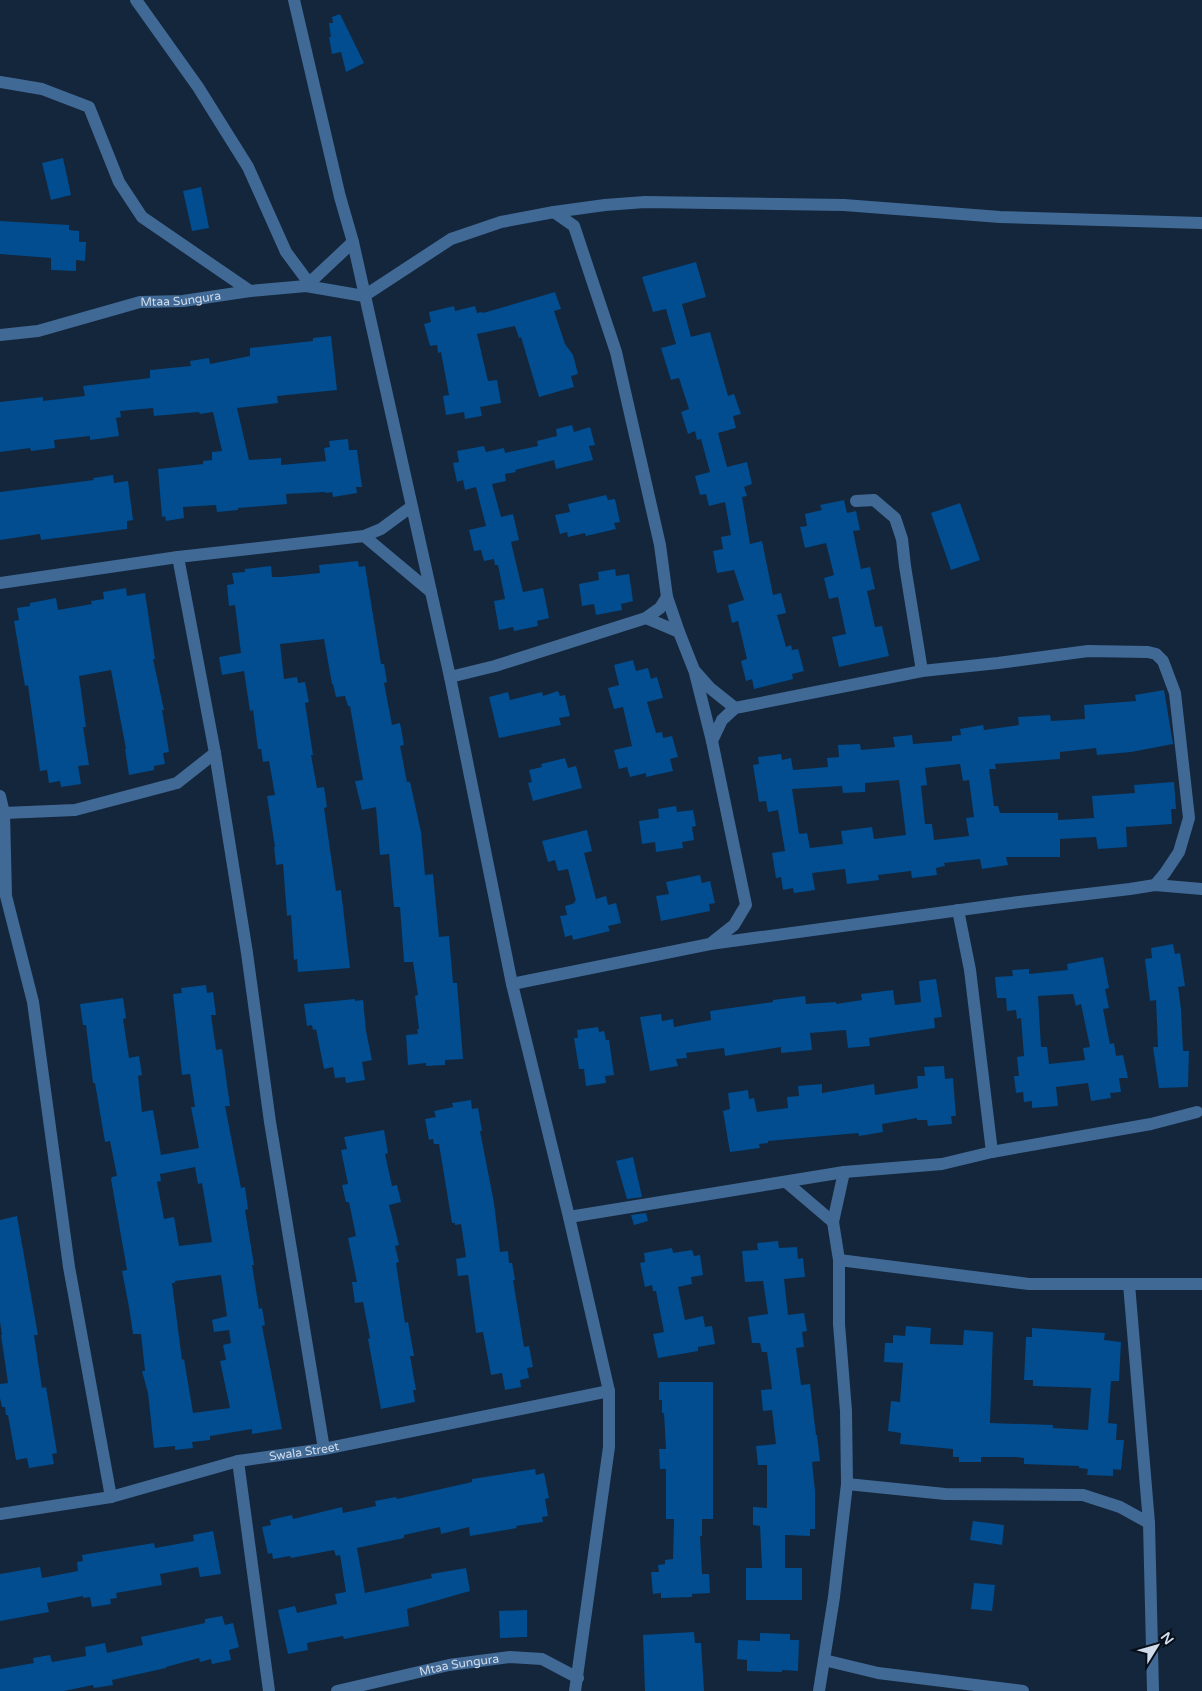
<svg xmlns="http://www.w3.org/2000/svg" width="1202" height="1691" viewBox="0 0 1202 1691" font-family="'Varela Round',sans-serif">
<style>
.building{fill:#014d8f;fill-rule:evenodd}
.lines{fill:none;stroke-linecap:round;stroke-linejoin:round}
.minor{stroke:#416995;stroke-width:12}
.labels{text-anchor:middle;stroke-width:5;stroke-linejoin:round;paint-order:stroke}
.street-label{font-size:12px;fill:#d0dceb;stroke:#070e18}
</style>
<rect width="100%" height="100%" fill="#13263b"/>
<g class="building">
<path d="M340 14 364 63 346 72 341 52 332 54 329 37H331L329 23H333L332 17Z"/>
<path d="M63 158 71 195 51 200 42 163Z"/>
<path d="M201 187 209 228 192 231 183 191Z"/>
<path d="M0 221 69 225V230L79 231V242H86L85 261 76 260V271L51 270V258L0 254Z"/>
<path d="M696 262 706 297 682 304 691 337 710 332 728 396 734 394 741 414 733 416 736 428 718 433 727 467 747 462 752 484 744 487 747 496 742 497 750 544 762 541 773 595 781 593 786 613 777 615 786 647 791 645 792 650 798 649 804 671 792 674 793 679 754 689 752 679 746 681 741 661 747 659 738 621 732 623 728 605 744 600 734 570 717 573 713 551 723 549 721 537 731 535 725 502 709 506 706 494 700 495 695 476 710 472 701 439 697 440 695 431 688 434 681 412 689 409 679 378 671 380 661 348 676 344 666 309 653 312 642 277Z"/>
<path d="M555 292 561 309 554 311 565 344 573 355 578 374 571 376 574 387 539 397 521 337 519 338 515 326 477 334 488 381 497 380 501 403 480 407 482 416 465 419 464 412 446 415 443 396 449 395 441 352 438 353 437 345 430 346 424 324 431 322 429 312 454 306 455 311 475 306 477 313 482 312 483 313Z"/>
<path d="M331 336 337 390 277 396 278 403 237 408 249 460 281 458V465L326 461 324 448 330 447 329 441 348 439 349 450H357L362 487H356L357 493 333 497 332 492 326 493 325 492 286 494 287 504 238 508V510L217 512 216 505 183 507 184 518 166 521 165 516 162 517 158 469 203 464V461L212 460V452L222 451 213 412 200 414 199 412 154 416 153 408 120 411 121 417 116 418 119 436 90 440V436L54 440 55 448 31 451 30 448 0 452V402L43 397V401L85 396 83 386 150 378V370L191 366 190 361 209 358 210 364 250 356V348L313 341V338Z"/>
<path d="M572 425 574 432 590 427 595 445 589 446 593 460 556 469 554 460 515 470 516 472 505 474 506 481 492 484 501 517 513 514 519 540 511 542 523 592 543 588 549 618 537 621 538 626 514 631 513 627 499 630 494 601 505 599 498 565H495L494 559 484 561 481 550 474 551 469 530 486 526 476 487 465 490 463 480 457 482 453 463 459 462 457 451 484 446 486 452 504 448 505 453 538 446 537 441 557 436 556 429Z"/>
<path d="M113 475 114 483 128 481 133 520 127 521V529L41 540 40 534 0 540V492L94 480 93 478Z"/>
<path d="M606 495 608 500 615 499 620 522 614 523 616 529 586 536 585 533 568 537 567 532 560 534 555 515 570 512 568 504Z"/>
<path d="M844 500 847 513 856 511 860 530 853 531 861 569 870 567 875 589 867 591 875 627 882 626 889 656 839 667 832 637 846 634 838 597 829 599 824 578 834 575 826 543 805 548 800 527 807 526 805 514 822 510 820 505Z"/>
<path d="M960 503 980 560 951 570 931 513Z"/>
<path d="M358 561 359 567 365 566 381 664H384L387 682 384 683 392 725 400 723 404 745 400 746 407 782H410L421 832 425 875 433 874 439 937 449 936 453 983H457L463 1059 445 1060V1065L426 1066V1063L408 1065 406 1035 418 1034 417 1029H419L415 996 418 995 413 962H404L400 907H394L389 854 380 855 376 807 362 810 355 781 363 780 350 706H348L345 696 336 697 333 684H332L324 639 280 644 284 679 297 677 298 683 305 682 309 702 305 703 313 755H311L317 788 324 787 327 807 324 808 336 891 341 890 350 968 298 972 297 959 294 960 291 915 287 916 283 864 276 865 274 847H275L267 796 275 795 269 761 263 762 261 749H258L253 710 250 711 244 671 222 675 219 657 241 653 235 605 229 606 227 585 234 584 232 573 245 572V569L271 566 272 577H281L320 573 319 565Z"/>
<path d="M615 569 616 576 629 574 633 601 621 604 622 610 596 615 594 604 582 606 579 584 599 580 598 572Z"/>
<path d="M126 588 127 596 145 593 155 659H153L164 710H162L169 752 163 753 165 764 154 766V770L129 775 125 749H126L111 670 79 676 86 727H83L89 765 78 766 81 784 61 787 60 781 49 783 47 770 40 771 28 685 25 686 14 621 19 620 17 608 30 606V603L56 598 58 610 92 604 91 601 104 599 103 592Z"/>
<path d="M633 660 636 671 648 668 651 679 657 677 663 698 647 702 656 733 662 732 663 738 672 736 678 757 670 759 673 771 646 777V773L630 777 627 767 619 769 614 750 632 746 623 707 614 709 608 688 619 685 614 665Z"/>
<path d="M1164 690 1173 744 1131 752 1097 755 1096 748 1060 752V759L995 764 996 769H989L994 806H998L1000 813H1058V820L1094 818 1092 796 1135 793 1134 785 1174 782 1176 809H1171L1172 824 1126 827 1127 847 1098 849 1096 837 1060 839V857H1006L1008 865 982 869 980 859 944 863 945 866 936 868 937 875 912 878 911 871 878 875 879 880 847 884 845 869 812 873 815 890 794 893 793 888 783 890 781 877 776 878 772 853 785 851 778 810 768 812 766 801 759 802 753 765 759 764 758 757 781 754 782 760 791 758 793 770 828 767 827 758 839 757 838 745 860 744 861 750 895 747 893 737 912 735 913 744 952 741V736L961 735 960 729 983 725 984 730 1019 725 1018 717 1050 715 1051 721 1085 719 1084 705 1136 701 1135 695ZM960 764 963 781 969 780 974 817 966 818 969 836 934 840 932 824H925L921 786 927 785 925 768ZM899 780 906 835 874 839 872 827 841 831 843 844 810 848 807 833 799 834 792 789 842 786 843 793 865 792V783Z"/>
<path d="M558 691 560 696 565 695 570 716 559 718 561 725 499 738 489 697 508 692 510 700 542 692 543 696Z"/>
<path d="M565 758 568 768 576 766 582 788 533 801 528 783 532 782 529 770 542 767 541 764Z"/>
<path d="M676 806 677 812 693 810 696 826 692 827 694 840 682 842 683 848 656 852 655 842 642 844 639 821 659 818 658 809Z"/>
<path d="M587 830 592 851 584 853 596 899 606 896 608 905 616 903 621 923 608 926 610 931 573 940 572 935 565 937 560 916 567 915 565 906 575 903 574 901H576L568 869 558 871 555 860 548 862 542 841Z"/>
<path d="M700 875 702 883 710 881 715 903 709 904 710 911 661 921 656 896 669 894 666 882Z"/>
<path d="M1173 944 1175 954 1180 953 1185 986 1178 987 1181 1009 1183 1051H1189L1188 1087 1159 1088 1153 1047H1158L1156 1000 1150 1001 1145 959 1152 958 1151 948Z"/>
<path d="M1103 957 1109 988 1105 989 1109 1008 1103 1009 1110 1044 1114 1043 1116 1056 1123 1055 1128 1078H1119L1121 1092 1110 1093 1111 1098 1091 1101 1088 1083 1056 1087 1058 1106 1032 1108V1101L1024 1102 1023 1092 1016 1093 1014 1076H1019L1017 1057 1024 1056 1021 1018 1017 1019 1016 1010 1007 1011 1006 998H997L995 977 1013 976 1012 970 1029 969V974L1068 970 1067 964ZM1073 994 1076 1006 1081 1004 1090 1047 1083 1048 1085 1060 1049 1064 1047 1047H1041L1038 996Z"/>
<path d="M936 979 942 1017 934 1018 935 1028 869 1038 870 1046 848 1048 846 1030 810 1033 812 1050 781 1053V1047L725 1056 724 1048 686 1053 687 1058 676 1059 678 1066 650 1071 640 1017 661 1014 662 1021 673 1019 674 1027 711 1020 710 1011 773 1002V1000L805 996 806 1004 836 1002V1004L862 1000 861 994 893 990 895 1005 921 1002 919 981Z"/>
<path d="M206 985 207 993 213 992 216 1015H211L216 1050 222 1049 230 1106H225L241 1188 245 1187 248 1209 245 1210 254 1265H252L259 1309 262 1308 265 1325 262 1326 282 1429 252 1434V1429L210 1436V1440L192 1442 193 1448 175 1450V1446L154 1448 148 1393 142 1371H145L141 1334H133L129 1307 122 1271 127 1270 111 1179 112 1177 117 1176 110 1141 105 1142 95 1083H93L86 1025H83L80 1004 123 998 126 1018 123 1019 129 1058 139 1056 142 1075 138 1076 142 1112 153 1110 161 1155 199 1148 191 1107H195L190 1074 182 1075 173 994 182 993 181 988ZM195 1167 198 1184 202 1183 212 1242 179 1246 174 1217 164 1219 157 1182 161 1181 160 1174ZM221 1275 227 1316 212 1320 214 1332 229 1330 231 1343 223 1345 226 1360 220 1361 230 1408 193 1413 184 1359 182 1360 172 1283H175V1281Z"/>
<path d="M355 999V1001L363 1000 366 1031 372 1060 362 1062 365 1080 346 1083 345 1077 335 1078 333 1067 324 1069 316 1029 313 1030 312 1025 307 1026 304 1004Z"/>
<path d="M598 1027 599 1032 604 1031 606 1040H609L614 1075 605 1076 606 1083 586 1086 584 1069H579L574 1038H578L577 1030Z"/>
<path d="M944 1066 945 1079 953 1078 956 1116H951L952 1124 928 1126 927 1120H917V1118L882 1124 883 1132 859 1136 858 1133 768 1141V1143L759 1144 760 1148 730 1152 723 1111 730 1109 728 1093 748 1090 749 1099 754 1098 757 1112 788 1108 787 1097 799 1096 798 1086 822 1084V1093L874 1084 875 1095 918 1088 917 1076H925L924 1067Z"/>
<path d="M471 1100 472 1109 478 1108 482 1131H480L494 1203 500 1252 508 1251 509 1263H512L515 1280H513L524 1347 529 1346 533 1367 527 1368 529 1378 520 1380 521 1387 505 1390 502 1373 491 1375 483 1332 476 1333 468 1275 458 1276 456 1259 466 1257 461 1224 455 1225V1223H452L439 1144H434L433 1139 429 1140 425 1119 436 1117 434 1111 453 1107 452 1103Z"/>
<path d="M384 1130 388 1153 385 1154 392 1186 397 1185 401 1202 389 1205 399 1245 395 1246 399 1262 396 1263 405 1323 408 1322 414 1356H410L416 1390H413L415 1402 381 1409 368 1339 370 1338 363 1302 355 1303 352 1282H357L348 1238 356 1236 349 1202H346L342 1185 348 1184 341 1150 347 1149 344 1137Z"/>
<path d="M633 1157 642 1197 627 1199 616 1161Z"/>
<path d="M646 1213 648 1221 634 1225 631 1215Z"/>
<path d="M17 1216 38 1335H34L42 1388 46 1387 57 1453 52 1454 54 1464 29 1468 27 1458 16 1460 8 1415H6L5 1407H2L0 1398V1384L8 1383 1 1335H2L0 1322V1220Z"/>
<path d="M778 1241 779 1248 797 1247 798 1259 803 1258 805 1277 784 1279 788 1315 804 1313 807 1331 802 1332 804 1347 796 1348 801 1385 810 1384 816 1435H817L820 1461 812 1462 815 1491V1529H810V1536L785 1535V1568H802V1600H746V1568H762L760 1526 753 1525V1507L767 1508V1465H758L756 1446 776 1444 772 1410 763 1411 761 1390 772 1389 767 1352H762L760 1343H752L748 1317 768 1314 763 1281 745 1282 742 1251 758 1250 757 1243Z"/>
<path d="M672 1248 673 1253 692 1250 694 1256 700 1255 703 1275 691 1277 692 1284 678 1287 685 1320 703 1316 705 1327 712 1326 715 1344 698 1347V1351L658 1358 653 1334 664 1332 656 1291H653L652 1285 645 1287 640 1263 645 1262 644 1253Z"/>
<path d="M906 1326 931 1328 930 1344 963 1345 964 1330 993 1332 990 1423 1053 1425V1428L1088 1430 1091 1388 1033 1386V1380H1024L1026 1337H1032V1328L1105 1333 1104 1340 1121 1342 1119 1381H1111L1108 1423 1117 1424 1116 1440H1124L1121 1470 1113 1469V1476L1087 1475 1088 1469 1079 1468V1466L1024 1464V1458L1016 1457H981V1462H959V1457H953V1449L900 1444 901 1433 888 1431 891 1401 900 1402 903 1363 884 1362 885 1343H893V1335L905 1336Z"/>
<path d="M659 1382H713V1519H702V1536H700L702 1574H709L710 1593 692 1594V1597L661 1598V1593L653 1594 651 1572H659L658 1565 665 1564V1560L673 1559 674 1519H666V1469H660L659 1449H666L664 1413H662V1400H659Z"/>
<path d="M535 1469 536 1475 544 1473 549 1498 545 1499 548 1516 542 1517 543 1522 516 1526 517 1528 470 1536 469 1527 441 1534 440 1527 404 1535V1538L357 1548 365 1593 432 1578 431 1574 466 1568 470 1591 407 1609 409 1626 344 1639 343 1636 307 1643 308 1650 288 1654 278 1610 295 1606 297 1613 337 1604 335 1594 346 1592 340 1555 336 1556 334 1550 291 1558 290 1556 273 1559 272 1553 268 1554 262 1527 271 1525 270 1520 292 1515 293 1519 342 1507 343 1513 376 1506 375 1501 396 1497 397 1499 472 1482V1479Z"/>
<path d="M973 1521 1004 1525 1002 1545 970 1540Z"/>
<path d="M213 1531 221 1574 200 1577 198 1567 160 1574 162 1585 116 1593 117 1598 110 1599 111 1604 92 1607 90 1597 83 1598V1596L47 1603 49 1612 0 1621V1574L40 1567 42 1578 78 1571 77 1562 83 1561 82 1555 154 1543 155 1548 194 1541 193 1535Z"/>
<path d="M974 1583 995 1585 992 1611 971 1609Z"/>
<path d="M527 1610V1637L500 1638 499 1611Z"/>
<path d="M222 1616 225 1625 233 1623 239 1647 229 1650 231 1660 212 1664 211 1659 200 1662 199 1658 166 1667V1668L112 1680 113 1685 94 1688 93 1685 64 1691H0V1669L34 1663 33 1658 50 1655 52 1662 86 1656 85 1647 105 1643 107 1653 143 1645 141 1637 205 1623V1619Z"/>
<path d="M694 1632 695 1643H701L704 1691H645L643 1635Z"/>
<path d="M760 1633 790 1634V1640H799L798 1671 782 1670V1672L747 1671V1660L737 1659 738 1640 760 1641Z"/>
</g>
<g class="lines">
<g class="minor">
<path d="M136 0 198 87 248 167 286 252 309 283"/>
<path d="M294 0 340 197 353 242 450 677 512 984 569 1217 609 1391V1447L575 1691"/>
<path d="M0 82 42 89 89 107 119 182 142 217 250 291"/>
<path d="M306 286 353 242"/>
<path id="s1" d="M0 335 38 331 140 302 183 301 250 291 306 286 364 296 451 239 501 222 554 212 605 205 645 202 844 205 1000 217 1202 223"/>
<path d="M856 501 874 500 895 518 902 539 905 566 922 671"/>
<path d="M364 536 431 592"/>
<path d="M178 557 215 753 247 953 270 1122 324 1449"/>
<path d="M0 583 178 557 364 536 381 529 411 507"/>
<path d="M667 597 679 632 694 670 710 688 735 708"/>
<path d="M646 618 679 632"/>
<path d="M695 673 712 741"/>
<path d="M450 677 495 666 646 618 660 608 667 597 660 545 616 352 574 226 554 212"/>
<path d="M0 796 4 813 6 896 33 1002 69 1267 111 1497"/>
<path d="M4 813 75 810 177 783 215 753"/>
<path d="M958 910 970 970 992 1152"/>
<path d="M710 944 1019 902 1130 889 1155 885 1202 889"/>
<path d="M512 984 710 944 734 925 746 905 712 741 722 720 735 708 922 671 998 663 1088 651 1148 652 1156 654 1163 661 1175 693 1189 818 1179 852 1165 873 1155 885"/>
<path d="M786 1182 833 1222"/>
<path d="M569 1217 844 1172 942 1164 992 1152 1151 1124 1197 1112"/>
<path d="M839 1260 1029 1284H1202"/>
<path d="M1129 1284 1149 1523 1153 1691"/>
<path d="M238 1461 269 1691"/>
<path d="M847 1484 945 1494 1083 1495 1120 1507 1149 1523"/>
<path id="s2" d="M0 1514 111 1497 238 1461 324 1449 609 1391"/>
<path d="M824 1660 878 1673 1023 1691"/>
<path id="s3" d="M337 1691 449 1665 510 1657 542 1659 578 1678"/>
<path d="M819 1691 834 1597 847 1484 846 1411 839 1324V1260L833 1222 844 1172"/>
</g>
</g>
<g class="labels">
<g class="street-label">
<text dy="4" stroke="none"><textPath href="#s1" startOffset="185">Mtaa Sungura</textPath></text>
<text dy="4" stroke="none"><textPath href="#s2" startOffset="311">Swala Street</textPath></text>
<text dy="4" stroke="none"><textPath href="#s3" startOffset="125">Mtaa Sungura</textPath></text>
</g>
</g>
<g transform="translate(1157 1646) rotate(53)" stroke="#070e18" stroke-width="4" paint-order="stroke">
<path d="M0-4L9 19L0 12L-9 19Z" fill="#d0dceb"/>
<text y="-8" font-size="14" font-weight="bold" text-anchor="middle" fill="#d0dceb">N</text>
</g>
</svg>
